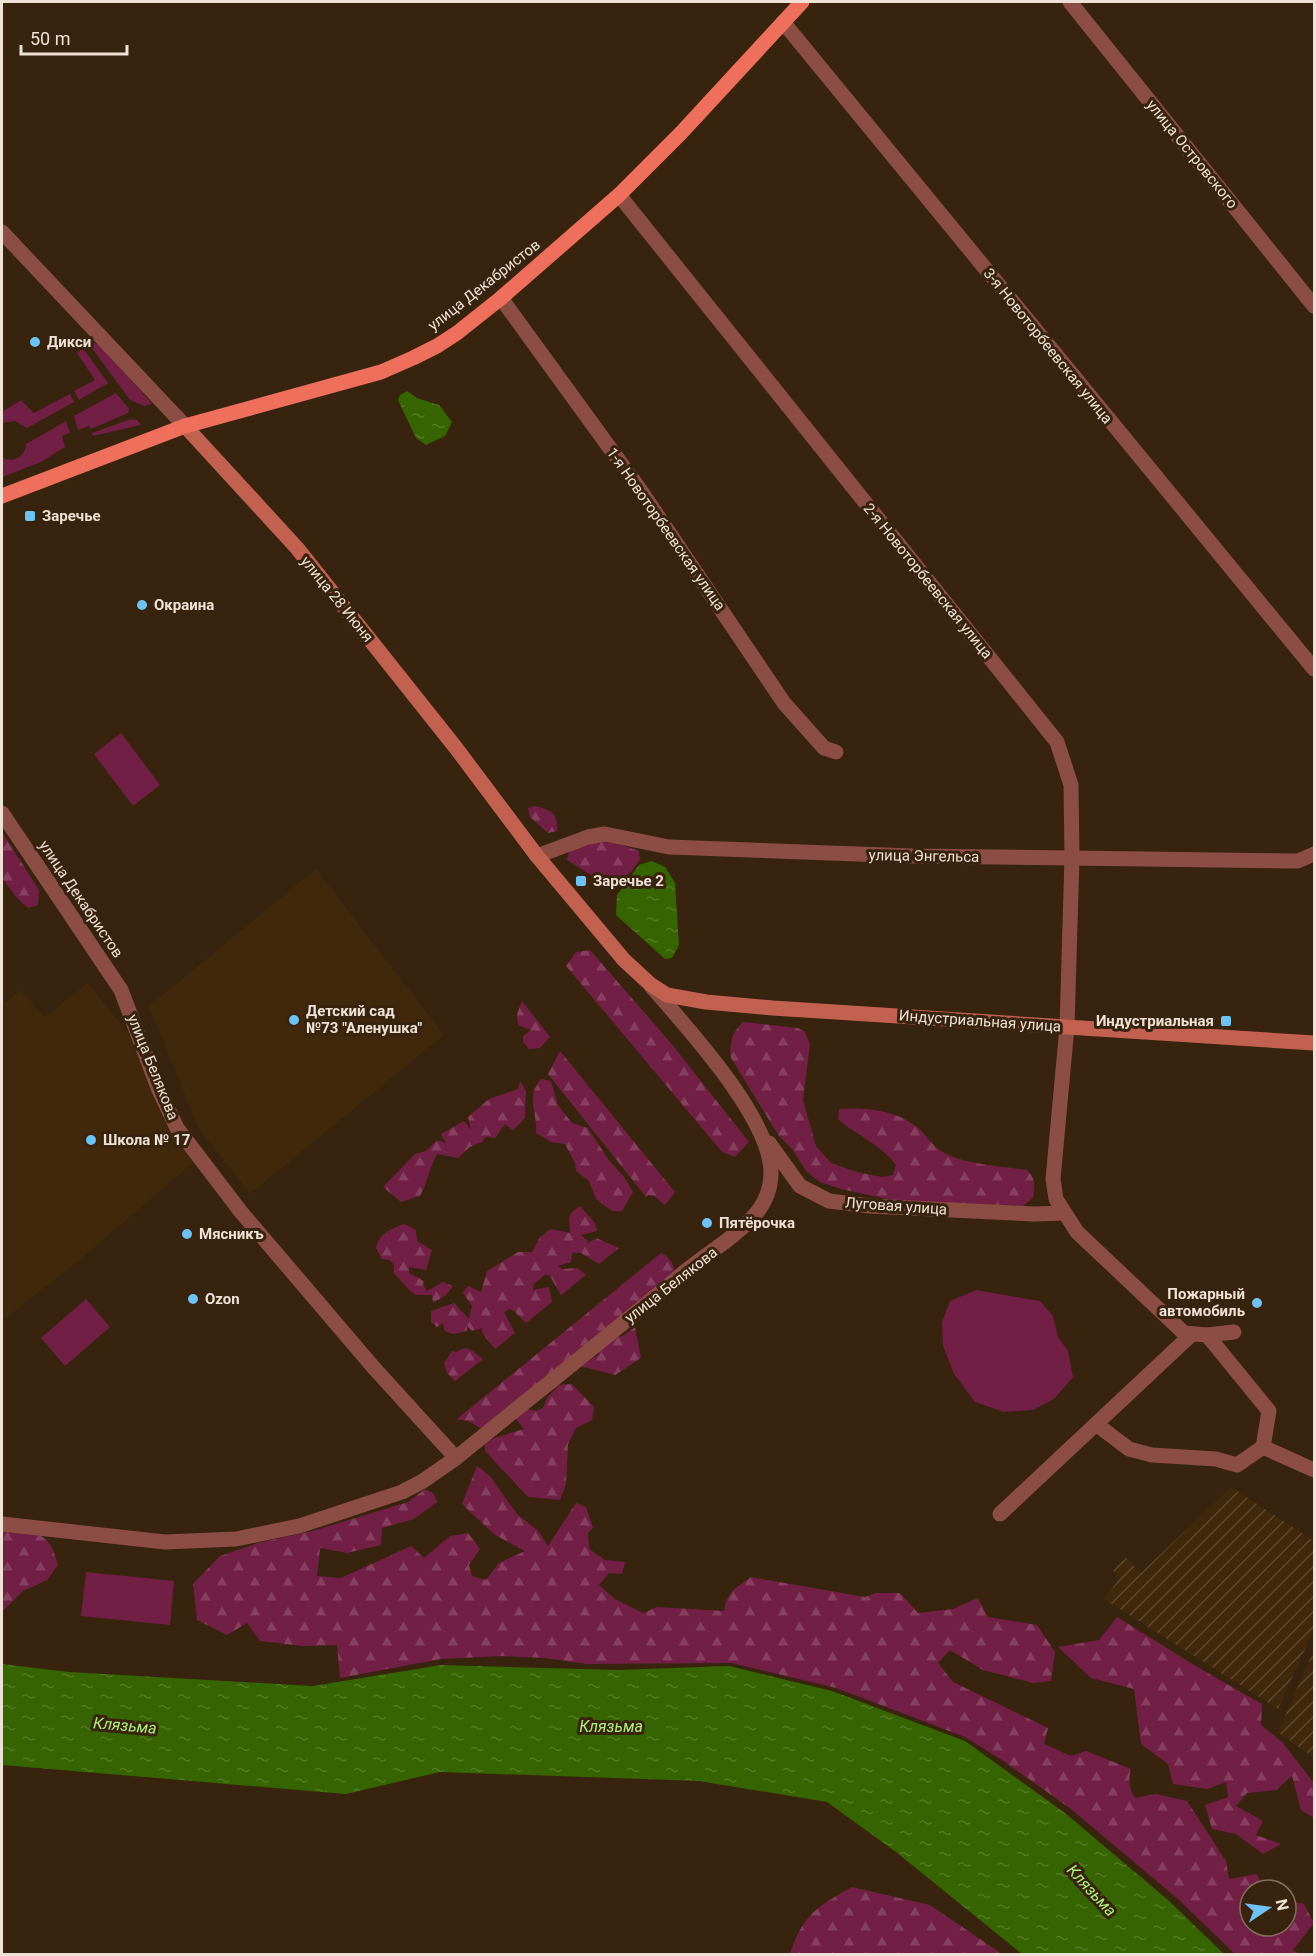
<svg xmlns="http://www.w3.org/2000/svg" width="1316" height="1956" viewBox="0 0 1316 1956" font-family="Roboto,sans-serif">
<style>
.built{fill:#41280c}
.industrial{fill:url(#industrial-furrows)}
.grass{fill:#721f45}
.forest{fill:url(#forest-firs)}
.water{fill:url(#water-ripples)}
.lines{fill:none;stroke-linecap:round;stroke-linejoin:round}
.street{stroke:#8c4e44;stroke-width:15}
.secondary{stroke:#c36151;stroke-width:15}
.primary{stroke:#ee6f5b;stroke-width:15}
.poi-dot{fill:#6fc2f4;stroke:#37230e;stroke-width:2}
.labels{text-anchor:middle;stroke-width:6;stroke-linejoin:round;paint-order:stroke}
.street-label{font-size:15px;fill:#efe1d5;stroke:#37230e}
.poi-label{font-size:15px;font-weight:bold;fill:#efe1d5;stroke:#37230e;text-anchor:start}
.water-label{font-size:16px;font-style:italic;fill:#acef7e;stroke:#37230e}
</style>
<defs>
<pattern id="industrial-furrows" width="10" height="10" patternUnits="userSpaceOnUse" patternTransform="scale(1.5)"><rect width="10" height="10" fill="#41280c"/><path d="M-1 1l2-2M0 10L10 0M9 11l2-2" fill="none" stroke="#5d472e"/></pattern>
<pattern id="forest-firs" width="22" height="20" patternUnits="userSpaceOnUse" patternTransform="scale(1.5)"><rect width="22" height="20" fill="#721f45"/><path d="M5 1l3.5 6h-7zM16 11l3.5 6h-7z" fill="#863f5f"/></pattern>
<pattern id="water-ripples" width="26" height="14" patternUnits="userSpaceOnUse" patternTransform="scale(1.5)"><rect width="26" height="14" fill="#366400"/><path d="M2 4q2-2 4 0t4 0M15 11q2-2 4 0t4 0" fill="none" stroke="#537a24"/></pattern>
</defs>
<rect width="100%" height="100%" fill="#37230e"/>
<g class="built">
<path d="M316 869 444 1035 250 1194 198 1127 149 1006Z"/>
<path d="M88 983 135 1042 195 1161 77 1262 2 1321V1005L21 990 45 1017Z"/>
</g>
<g class="industrial">
<path d="M1231 1487 1314 1541V1629L1278 1709 1104 1599 1120 1578 1113 1570 1125 1557 1141 1573Z"/>
<path d="M1314 1650V1758L1278 1732Z"/>
</g>
<g class="grass">
<path d="M95 343 101 346 152 404 144 406 130 400 89 344Z"/>
<path d="M83 348 108 383 79 400 74 391 95 380 77 353Z"/>
<path d="M116 393 129 409 128 413 91 429 89 426 78 430 74 416Z"/>
<path d="M70 394 74 402 27 428 15 421 2 423V412L21 400 34 413Z"/>
<path d="M131 419 137 420 141 425 93 436 92 433Z"/>
<path d="M66 421 70 433 62 436 65 447 41 462 2 477V457C13 464 25 457 26 444Z"/>
<path d="M121 733 160 785 133 806 94 754Z"/>
<path d="M976 1290 1040 1301 1053 1316 1058 1337 1068 1351 1073 1377 1054 1399 1033 1410 1004 1412 975 1402 954 1374 943 1346 942 1322 950 1301Z"/>
<path d="M86 1299 110 1327 65 1366 41 1338Z"/>
<path d="M86 1572 174 1581 170 1625 81 1616Z"/>
</g>
<g class="forest">
<path d="M535 806C551 810 558 813 557 831L548 833 530 817 528 808Z"/>
<path d="M2 832 39 890 38 905 28 908 16 897 2 878Z"/>
<path d="M599 841 619 844 639 851 640 860 631 872 610 887 567 860 569 852 579 844Z"/>
<path d="M590 950 670 1042 749 1142 735 1157 722 1152 566 966 576 952Z"/>
<path d="M522 1001 550 1037 540 1048 529 1049 523 1042V1036L531 1030 518 1025 517 1014Z"/>
<path d="M743 1022 798 1028 805 1032 810 1044 803 1100 816 1146 831 1163 857 1172 882 1177 893 1175 896 1165C883 1146 856 1135 838 1119L839 1109C866 1107 897 1110 918 1128 926 1135 933 1146 941 1151 963 1165 1002 1166 1027 1170 1036 1179 1035 1186 1033 1198L1023 1206 896 1201 841 1189 820 1182 806 1171 792 1149 779 1136 731 1058C729 1044 732 1032 743 1022Z"/>
<path d="M560 1051 675 1192 665 1205 654 1196 649 1195 646 1197 548 1074Z"/>
<path d="M541 1079 551 1081 558 1105 572 1123 588 1128 608 1159 625 1178 633 1192 622 1211H612L596 1199 589 1181 576 1171 575 1163 565 1144 551 1142 536 1133C538 1113 525 1097 541 1079Z"/>
<path d="M520 1081 526 1091 525 1118 513 1130 505 1124 495 1138 486 1137 482 1142 470 1147 458 1158 437 1154C429 1168 428 1182 420 1196L401 1202 383 1187 415 1154 426 1151 437 1140 446 1143 441 1134 464 1121 471 1130 468 1117 489 1099 518 1089Z"/>
<path d="M580 1206 595 1223 597 1231 581 1235 588 1241V1243L596 1238 619 1248 599 1264 581 1253H572L571 1262 558 1266 563 1269 578 1268 586 1275 561 1295 550 1276 546 1274 534 1284 533 1290 549 1287 552 1302 526 1323 514 1311 509 1309 504 1312 515 1333 495 1349 482 1333V1328L472 1331 467 1326V1331L453 1334 445 1331 443 1323 437 1327 431 1322V1311L454 1303 469 1319 472 1306 463 1293 468 1286 481 1292 487 1271 518 1252H532L540 1237 551 1229 570 1233C570 1217 565 1217 580 1206Z"/>
<path d="M404 1224 416 1230 417 1241 432 1250 426 1270 409 1267V1273L424 1281 423 1285 427 1291 443 1282 453 1286 446 1295 433 1303 432 1295H416L409 1290 394 1273V1265L390 1260 382 1259 376 1248C379 1233 391 1229 404 1224Z"/>
<path d="M661 1253C670 1258 675 1264 674 1275L484 1430 468 1421 457 1419Z"/>
<path d="M635 1327 641 1358 615 1375 580 1366 598 1355 601 1348 611 1340 624 1335Z"/>
<path d="M465 1348 471 1350 483 1359 455 1381 447 1373 444 1363 452 1351 456 1352Z"/>
<path d="M572 1384 594 1407 592 1420 576 1428 568 1444 566 1484 560 1500 528 1497 485 1451V1444L494 1438 524 1429 515 1418 528 1409 536 1411 543 1408 547 1398 559 1385Z"/>
<path d="M477 1466 490 1476 517 1514 538 1531 548 1546 576 1503 586 1507 593 1528 588 1533 589 1549 605 1560 625 1562 622 1574 609 1573 599 1585 615 1599 643 1613 657 1607 724 1611C727 1591 736 1588 751 1577L865 1597 876 1593H900L918 1613 953 1609 978 1598 988 1617 1037 1625 1055 1652 1051 1681 1033 1683 983 1670 950 1650 938 1663 953 1682 1048 1728 1044 1744 1071 1756 1086 1751 1131 1769C1128 1779 1129 1789 1135 1798L1156 1794 1187 1801 1226 1861 1229 1879 1257 1874 1263 1888H1285V1890H1250V1926H1286V1894L1287 1900 1304 1904 1314 1923 1293 1950 1300 1954H1235L1179 1900 1071 1809 1002 1760 965 1737 836 1688 732 1663 587 1664 545 1658 501 1656 441 1659 340 1678 337 1645 303 1646 260 1641 247 1623 227 1635 197 1620 193 1584 220 1556 258 1543 316 1530 408 1502 425 1489 434 1494 437 1502 414 1519 382 1528 381 1545 347 1553 320 1548 317 1576 341 1578 411 1546 424 1558 450 1536 468 1533 480 1549 469 1565 472 1576 486 1580 499 1563 525 1551 495 1535 462 1504Z"/>
<path d="M2 1531C34 1533 49 1528 58 1565L47 1580 23 1591 2 1612Z"/>
<path d="M1117 1617 1199 1668 1262 1704 1261 1725 1283 1743 1314 1783V1818L1301 1810 1292 1776 1276 1790 1247 1793 1236 1806 1263 1821 1256 1835 1281 1844 1263 1854 1236 1834 1212 1829 1205 1805 1228 1797 1226 1782 1207 1789 1173 1784 1168 1764 1141 1744 1134 1689 1091 1678 1058 1647 1099 1640Z"/>
<path d="M852 1887 930 1905 1002 1954H790C802 1915 818 1906 852 1887Z"/>
</g>
<g class="water">
<path d="M407 391 417 398 439 405 452 422 445 436 426 445 416 438 398 400 400 395Z"/>
<path d="M652 861 665 867 675 883 679 945 672 958 665 959 616 915 617 895 639 865Z"/>
<path d="M2 1664 69 1672 313 1686 441 1665 618 1670 729 1666 832 1691 965 1741 1065 1813 1168 1900 1224 1954H1022L896 1852 827 1802 699 1781 440 1772 346 1794 2 1765Z"/>
</g>
<g class="lines">
<g class="street">
<path d="M1070 2 1314 306"/>
<path d="M783 22 1314 669"/>
<path d="M619 195 1057 742 1071 785 1072 858 1067 1027 1053 1179 1056 1199 1077 1232 1184 1333 1207 1335 1234 1332"/>
<path d="M2 232 185 426"/>
<path d="M501 298 641 491 784 703 824 748 836 752"/>
<path d="M2 813 121 990 159 1090 177 1128 241 1212 374 1368 456 1458"/>
<path d="M537 856 588 837 605 834 669 847 912 856 1298 861 1314 854"/>
<path d="M769 1143 800 1186 829 1201 870 1206 1034 1214 1064 1213"/>
<path d="M1207 1335 1269 1411 1263 1447"/>
<path d="M1096 1424 1129 1449 1152 1455 1216 1459 1237 1465 1263 1447"/>
<path d="M1263 1447 1314 1470"/>
<path d="M1000 1514 1192 1334"/>
<path d="M2 1524 165 1542 236 1539 299 1526 402 1492 423 1481 456 1458C532 1396 608 1337 682 1274 706 1254 732 1240 753 1217 765 1204 771 1190 771 1172 770 1117 688 1029 652 987"/>
</g>
<path class="secondary" d="M185 426 297 548 456 748 537 856 624 960 650 984 667 995 706 1002 773 1008 1314 1043"/>
<path class="primary" d="M2 496 185 426 381 372 413 358 437 346 457 333 501 298 619 195 681 133 802 2"/>
</g>
<g class="poi-dot">
<circle cx="35" cy="342" r="6"/>
<rect x="24" y="510" width="12" height="12" rx="3"/>
<circle cx="142" cy="605" r="6"/>
<rect x="575" y="875" width="12" height="12" rx="3"/>
<circle cx="294" cy="1020" r="6"/>
<rect x="1220" y="1015" width="12" height="12" rx="3"/>
<circle cx="91" cy="1140" r="6"/>
<circle cx="707" cy="1223" r="6"/>
<circle cx="187" cy="1234" r="6"/>
<circle cx="193" cy="1299" r="6"/>
<circle cx="1257" cy="1303" r="6"/>
</g>
<g class="labels">
<g class="street-label">
<text transform="translate(1192 154) rotate(51)" y="5">улица Островского</text>
<text transform="translate(484 285) rotate(-38)" y="5">улица Декабристов</text>
<text transform="translate(1048 346) rotate(51)" y="5">3-я Новоторбеевская улица</text>
<text transform="translate(666 529) rotate(55)" y="5">1-я Новоторбеевская улица</text>
<text transform="translate(928 581) rotate(51)" y="5">2-я Новоторбеевская улица</text>
<text transform="translate(337 599) rotate(51)" y="5">улица 28 Июня</text>
<text transform="translate(924 856) rotate(1)" y="5">улица Энгельса</text>
<text transform="translate(81 899) rotate(56)" y="5">улица Декабристов</text>
<text transform="translate(980 1021) rotate(4)" y="5">Индустриальная улица</text>
<text transform="translate(153 1067) rotate(68)" y="5">улица Белякова</text>
<text transform="translate(896 1206) rotate(4)" y="5">Луговая улица</text>
<text transform="translate(671 1285) rotate(-38)" y="5">улица Белякова</text>
</g>
<g class="poi-label">
<text x="47" y="347">Дикси</text>
<text x="42" y="521">Заречье</text>
<text x="154" y="610">Окраина</text>
<text x="593" y="886">Заречье 2</text>
<text x="306" y="1016">Детский сад<tspan x="306" dy="17">№73 "Аленушка"</tspan></text>
<text x="1214" y="1026" text-anchor="end">Индустриальная</text>
<text x="103" y="1145">Школа № 17</text>
<text x="719" y="1228">Пятёрочка</text>
<text x="199" y="1239">Мясникъ</text>
<text x="1245" y="1299" text-anchor="end">Пожарный<tspan x="1245" dy="17">автомобиль</tspan></text>
<text x="205" y="1304">Ozon</text>
</g>
<g class="water-label">
<text transform="translate(125 1725) rotate(5)" y="6">Клязьма</text>
<text x="611" y="1732">Клязьма</text>
<text transform="translate(1092 1890) rotate(47)" y="6">Клязьма</text>
</g>
</g>
<rect width="1316" height="1956" fill="none" stroke="#efe1d5" stroke-width="6"/>
<g transform="translate(1268 1908) rotate(77)"><circle r="28" fill="#37230e" stroke="#816f5e" stroke-width="1.5"/>
<path d="M0-4.5L10 22L0 15L-10 22Z" fill="#6fc2f4"/>
<text y="-9" font-size="16" font-weight="bold" text-anchor="middle" fill="#efe1d5">N</text>
</g>
<path d="M21 45v9h106v-9" fill="none" stroke="#efe1d5" stroke-width="3"/>
<text x="30" y="45" font-size="18" fill="#efe1d5" stroke="#37230e" stroke-width="4.5" paint-order="stroke">50 m</text>
</svg>
